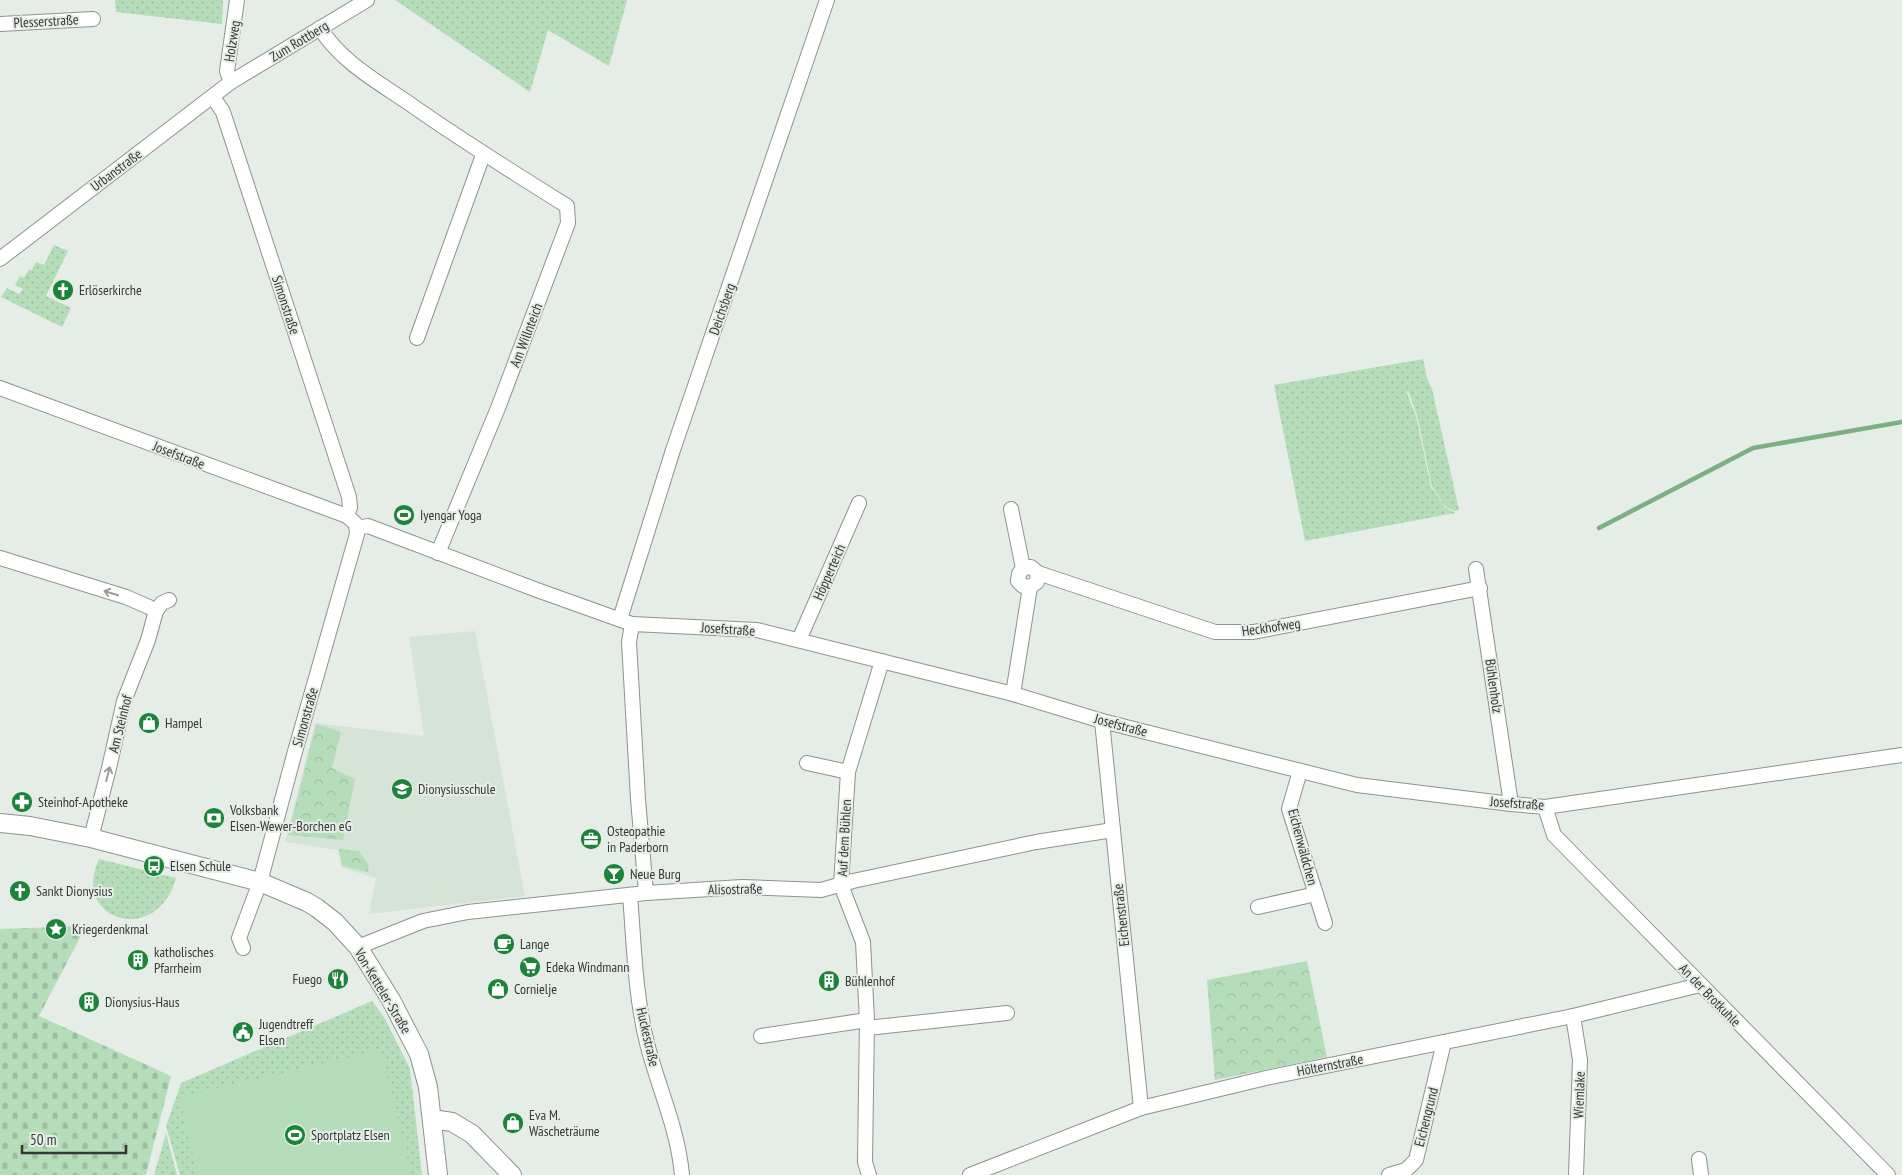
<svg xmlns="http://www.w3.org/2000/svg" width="1902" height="1175" viewBox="0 0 1902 1175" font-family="'PT Sans Narrow',sans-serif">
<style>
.built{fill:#d6e3d7}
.grass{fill:url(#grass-dots)}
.cemetery{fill:url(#cemetery-stones)}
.park{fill:url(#park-crowns)}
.pitch{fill:#b5ddb9}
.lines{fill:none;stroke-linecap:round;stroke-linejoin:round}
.stream{stroke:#7caf83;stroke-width:4.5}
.minor-casing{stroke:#8d938e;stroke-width:16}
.tertiary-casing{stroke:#8d938e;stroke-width:20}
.minor{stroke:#fff;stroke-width:14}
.tertiary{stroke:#fff;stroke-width:18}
.oneway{stroke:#9a9c9a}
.labels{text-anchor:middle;stroke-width:4;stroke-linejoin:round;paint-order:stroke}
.street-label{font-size:14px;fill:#363836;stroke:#e6ede7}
.poi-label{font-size:14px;fill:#363836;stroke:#e6ede7;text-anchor:start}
</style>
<defs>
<pattern id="grass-dots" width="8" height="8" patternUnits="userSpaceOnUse" patternTransform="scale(1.25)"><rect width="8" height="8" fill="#b5ddb9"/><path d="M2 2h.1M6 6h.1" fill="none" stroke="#9cbea0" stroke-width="1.8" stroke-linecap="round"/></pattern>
<pattern id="cemetery-stones" width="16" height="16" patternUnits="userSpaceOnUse" patternTransform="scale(1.25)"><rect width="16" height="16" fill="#b5ddb9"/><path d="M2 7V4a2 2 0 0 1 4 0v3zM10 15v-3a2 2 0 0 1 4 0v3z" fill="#9cbea0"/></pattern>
<pattern id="park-crowns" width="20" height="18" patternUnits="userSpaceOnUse" patternTransform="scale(1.25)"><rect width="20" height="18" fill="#b5ddb9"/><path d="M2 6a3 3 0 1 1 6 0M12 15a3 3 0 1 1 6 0" fill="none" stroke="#9cbea0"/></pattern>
</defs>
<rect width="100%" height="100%" fill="#e6ede7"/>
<path class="built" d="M475 631 525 896 369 914 376 878 342 868 338 850 285 842 315 723 424 736 409 637Z"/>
<g class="grass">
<path d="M115 0H223L222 24 116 12Z"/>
<path d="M395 0H627L609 66 548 30 530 92Z"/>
<path d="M54 245 68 251 46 296 71 308 62 327 1 297 7 288 19 294 23 289 15 285 20 276 24 278 29 269 31 271 36 262 44 265Z"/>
<path d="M1423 359 1427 378 1432 389 1459 510 1454 511 1445 506 1432 487 1417 415 1408 391 1411 381 1407 393 1416 416 1431 487 1445 507 1455 513 1305 541 1274 385Z"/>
<path d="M99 859 176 878C157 947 70 921 99 859Z"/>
<path d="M372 1001 384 1017 410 1069 422 1175H180L166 1126 181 1083Z"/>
<path d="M166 1133 177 1175H154Z"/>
</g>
<path class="cemetery" d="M86 926 39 1016 171 1076 146 1175H0V929Z"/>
<g class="park">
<path d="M316 724 341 732 332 768 355 779 343 840 288 835Z"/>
<path d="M339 849 359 851 369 866 368 872 342 866Z"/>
<path d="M1307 961 1327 1057 1215 1080 1207 980Z"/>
</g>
<path class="pitch" d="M381 1050 411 1173 404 1175H198L179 1097Z"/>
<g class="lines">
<path class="stream" d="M1599 528 1753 448 1902 422"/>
<g class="minor-casing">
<g id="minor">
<path d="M0 24 93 19"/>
<path d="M320 28C341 62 378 82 410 104 461 140 514 173 567 206L568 223 498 408 438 553"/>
<path d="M231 82 227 71 237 0"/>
<path d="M213 97 223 112 349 497 350 507 347 516"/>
<path d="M0 259 231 82 367 0"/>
<path d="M417 338 483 155"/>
<path d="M0 388 347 516 356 524 357 534 294 755 260 882 239 938 243 948"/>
<path d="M1011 509 1023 568"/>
<path d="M357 528 368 526 537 590 632 624 757 630 1013 694 1102 721 1357 785 1511 804 1545 807 1902 755"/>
<path d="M0 558 126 597 149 607 156 611"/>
<path d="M1476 569 1511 804"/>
<path d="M1038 573 1215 632H1253L1480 588"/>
<path d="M620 619 673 450 827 0"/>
<path d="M632 624 629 642 638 799 646 893"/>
<path d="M799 640 859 503"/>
<path d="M1013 694 1030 587 1037 582 1038 573 1031 567 1023 568 1019 574 1018 581 1023 586 1030 587"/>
<path d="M1102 721 1141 1108"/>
<path d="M807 763 848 772"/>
<path d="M1300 771 1289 809 1325 923"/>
<path d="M1545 807 1554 835 1888 1175"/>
<path d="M91 838 109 768 124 701 148 640 156 611 162 603 169 600"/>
<path d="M630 895C634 944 635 995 647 1043 658 1087 678 1129 682 1175"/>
<path d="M1258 907 1316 894"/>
<path d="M358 947 423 921 468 912 646 893 742 887 821 890 853 881 1036 842 1113 830"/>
<path d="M1573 1016 1580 1060 1576 1175"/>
<path d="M867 1028 1007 1013"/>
<path d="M761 1036 867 1020"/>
<path d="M1699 1159 1701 1175"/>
<path d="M869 1175 865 1162 867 1020 863 942 841 885 848 772 882 661"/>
<path d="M970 1175 1141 1108 1266 1078 1573 1016 1700 985"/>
<path d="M1389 1175 1406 1170 1416 1160 1444 1042"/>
</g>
</g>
<g class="tertiary-casing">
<g id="tertiary">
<path d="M0 823 30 826 91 838 260 882 307 902 317 908 335 922 358 947 391 1000 419 1054 428 1087 438 1175"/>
<path d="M432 1119 452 1122 472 1134 512 1175"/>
</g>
</g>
<use href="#minor" class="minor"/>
<use href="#tertiary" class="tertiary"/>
</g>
<defs><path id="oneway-shaft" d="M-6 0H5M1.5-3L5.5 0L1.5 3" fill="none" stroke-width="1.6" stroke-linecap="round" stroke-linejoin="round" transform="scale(1.25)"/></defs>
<g class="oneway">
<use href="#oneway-shaft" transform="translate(111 593) rotate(-163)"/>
<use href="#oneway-shaft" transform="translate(108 774) rotate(-76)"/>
</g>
<defs>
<g id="church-disc" transform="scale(1.125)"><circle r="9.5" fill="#1c843a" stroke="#e6ede7"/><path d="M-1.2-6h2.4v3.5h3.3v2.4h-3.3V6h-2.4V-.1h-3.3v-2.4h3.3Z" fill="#fff"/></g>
<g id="stadium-disc" transform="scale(1.125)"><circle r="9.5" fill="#1c843a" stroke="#e6ede7"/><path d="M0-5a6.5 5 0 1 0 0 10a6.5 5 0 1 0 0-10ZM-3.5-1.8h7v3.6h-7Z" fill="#fff"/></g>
<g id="shop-disc" transform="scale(1.125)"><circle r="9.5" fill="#1c843a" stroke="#e6ede7"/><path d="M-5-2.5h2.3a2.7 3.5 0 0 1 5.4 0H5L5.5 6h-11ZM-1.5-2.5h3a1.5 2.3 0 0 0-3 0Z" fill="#fff"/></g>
<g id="school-disc" transform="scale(1.125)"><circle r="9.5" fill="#1c843a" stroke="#e6ede7"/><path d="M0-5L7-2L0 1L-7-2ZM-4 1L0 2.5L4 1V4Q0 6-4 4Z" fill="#fff"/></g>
<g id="pharmacy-disc" transform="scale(1.125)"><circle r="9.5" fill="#1c843a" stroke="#e6ede7"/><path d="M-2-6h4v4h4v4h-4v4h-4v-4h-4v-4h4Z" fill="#fff"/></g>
<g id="bank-disc" transform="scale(1.125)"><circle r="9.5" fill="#1c843a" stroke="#e6ede7"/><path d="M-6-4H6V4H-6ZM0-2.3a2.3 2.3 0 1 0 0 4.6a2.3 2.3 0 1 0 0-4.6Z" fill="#fff"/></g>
<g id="office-disc" transform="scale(1.125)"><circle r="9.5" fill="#1c843a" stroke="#e6ede7"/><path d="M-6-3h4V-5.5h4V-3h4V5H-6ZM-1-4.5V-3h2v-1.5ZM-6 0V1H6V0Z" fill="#fff"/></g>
<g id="bus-disc" transform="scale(1.125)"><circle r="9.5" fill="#1c843a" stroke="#e6ede7"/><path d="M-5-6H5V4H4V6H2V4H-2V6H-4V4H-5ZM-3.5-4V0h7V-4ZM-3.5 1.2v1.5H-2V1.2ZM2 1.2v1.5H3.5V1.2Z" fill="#fff"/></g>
<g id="bar-disc" transform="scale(1.125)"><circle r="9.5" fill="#1c843a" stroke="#e6ede7"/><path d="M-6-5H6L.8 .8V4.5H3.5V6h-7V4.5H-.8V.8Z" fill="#fff"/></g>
<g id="sight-disc" transform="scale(1.125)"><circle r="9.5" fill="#1c843a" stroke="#e6ede7"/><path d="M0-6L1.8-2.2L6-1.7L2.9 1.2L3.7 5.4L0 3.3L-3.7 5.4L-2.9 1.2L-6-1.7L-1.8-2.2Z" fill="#fff"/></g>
<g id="cafe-disc" transform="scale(1.125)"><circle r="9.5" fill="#1c843a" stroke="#e6ede7"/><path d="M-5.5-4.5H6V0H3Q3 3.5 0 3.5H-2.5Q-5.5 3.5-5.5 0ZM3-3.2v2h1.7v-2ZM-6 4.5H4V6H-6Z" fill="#fff"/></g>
<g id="building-disc" transform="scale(1.125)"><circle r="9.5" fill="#1c843a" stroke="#e6ede7"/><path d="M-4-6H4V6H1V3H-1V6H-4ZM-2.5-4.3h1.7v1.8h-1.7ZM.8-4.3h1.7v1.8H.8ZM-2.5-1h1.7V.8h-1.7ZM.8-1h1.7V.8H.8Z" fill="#fff"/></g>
<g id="supermarket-disc" transform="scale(1.125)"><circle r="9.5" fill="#1c843a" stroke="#e6ede7"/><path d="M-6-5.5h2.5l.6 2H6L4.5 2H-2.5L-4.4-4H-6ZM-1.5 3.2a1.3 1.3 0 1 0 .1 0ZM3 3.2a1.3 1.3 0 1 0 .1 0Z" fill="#fff"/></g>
<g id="restaurant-disc" transform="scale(1.125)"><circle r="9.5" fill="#1c843a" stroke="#e6ede7"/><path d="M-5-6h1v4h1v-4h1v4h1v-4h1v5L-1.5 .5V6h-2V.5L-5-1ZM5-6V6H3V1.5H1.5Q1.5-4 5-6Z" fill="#fff"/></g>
<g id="civic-disc" transform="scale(1.125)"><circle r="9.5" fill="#1c843a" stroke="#e6ede7"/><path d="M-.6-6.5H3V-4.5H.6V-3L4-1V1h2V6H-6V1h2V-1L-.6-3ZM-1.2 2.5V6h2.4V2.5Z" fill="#fff"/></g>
</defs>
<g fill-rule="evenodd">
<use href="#church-disc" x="63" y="290"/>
<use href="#stadium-disc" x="404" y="515"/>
<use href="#shop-disc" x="149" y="723"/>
<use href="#school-disc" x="402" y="789"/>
<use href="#pharmacy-disc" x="22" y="802"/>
<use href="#bank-disc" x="214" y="818"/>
<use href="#office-disc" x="591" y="839"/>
<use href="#bus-disc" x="154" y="866"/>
<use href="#bar-disc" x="614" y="874"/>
<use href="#church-disc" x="20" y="891"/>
<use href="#sight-disc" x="56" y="929"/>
<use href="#cafe-disc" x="504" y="944"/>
<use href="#building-disc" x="138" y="960"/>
<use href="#supermarket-disc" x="530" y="967"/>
<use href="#restaurant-disc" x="338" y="979"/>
<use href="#building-disc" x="829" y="981"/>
<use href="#shop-disc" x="498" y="989"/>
<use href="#building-disc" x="89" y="1002"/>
<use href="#civic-disc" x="243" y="1032"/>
<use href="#shop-disc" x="513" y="1123"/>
<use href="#stadium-disc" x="295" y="1135"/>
</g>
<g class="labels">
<g class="street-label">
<text transform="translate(46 21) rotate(-3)" y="5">Plesserstraße</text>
<text transform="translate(232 41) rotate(-81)" y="5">Holzweg</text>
<text transform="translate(299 41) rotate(-31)" y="5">Zum Rottberg</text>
<text transform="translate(116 170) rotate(-37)" y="5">Urbanstraße</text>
<text transform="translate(286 305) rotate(72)" y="5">Simonstraße</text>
<text transform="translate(722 309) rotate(-71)" y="5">Deichsberg</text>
<text transform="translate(526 335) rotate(-69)" y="5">Am Willnteich</text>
<text transform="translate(179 455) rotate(21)" y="5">Josefstraße</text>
<text transform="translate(829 572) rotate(-66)" y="5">Höpperteich</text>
<text transform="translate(1271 627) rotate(-8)" y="5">Heckhofweg</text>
<text transform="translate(728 629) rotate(4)" y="5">Josefstraße</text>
<text transform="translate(1494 686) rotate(82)" y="5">Bühlenholz</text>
<text transform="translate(305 717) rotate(-74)" y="5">Simonstraße</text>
<text transform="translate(120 724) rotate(-76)" y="5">Am Steinhof</text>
<text transform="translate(1121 725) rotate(15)" y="5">Josefstraße</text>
<text transform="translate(1517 803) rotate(4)" y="5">Josefstraße</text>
<text transform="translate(844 838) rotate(-87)" y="5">Auf dem Bühlen</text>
<text transform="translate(1303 847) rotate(75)" y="5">Eichenwäldchen</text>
<text transform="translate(735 889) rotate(-1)" y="5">Alisostraße</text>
<text transform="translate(1121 915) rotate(-96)" y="5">Eichenstraße</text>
<text transform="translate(383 991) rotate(59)" y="5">Von-Ketteler-Straße</text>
<text transform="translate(1710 995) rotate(46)" y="5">An der Brotkuhle</text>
<text transform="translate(648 1037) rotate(77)" y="5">Huckestraße</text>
<text transform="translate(1330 1065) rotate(-11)" y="5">Hölternstraße</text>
<text transform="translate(1579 1095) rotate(-88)" y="5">Wiemlake</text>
<text transform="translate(1426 1117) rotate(-76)" y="5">Eichengrund</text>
</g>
<g class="poi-label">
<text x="79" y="295">Erlöserkirche</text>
<text x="420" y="520">Iyengar Yoga</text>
<text x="165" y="728">Hampel</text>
<text x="418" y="794">Dionysiusschule</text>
<text x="38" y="807">Steinhof-Apotheke</text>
<text x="230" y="815">Volksbank<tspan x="230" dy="16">Elsen-Wewer-Borchen eG</tspan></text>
<text x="607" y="836">Osteopathie<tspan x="607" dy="16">in Paderborn</tspan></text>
<text x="170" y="871">Elsen Schule</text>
<text x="630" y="879">Neue Burg</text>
<text x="36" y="896">Sankt Dionysius</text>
<text x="72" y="934">Kriegerdenkmal</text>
<text x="520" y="949">Lange</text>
<text x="154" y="957">katholisches<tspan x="154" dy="16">Pfarrheim</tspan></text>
<text x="546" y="972">Edeka Windmann</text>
<text x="322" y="984" text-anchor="end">Fuego</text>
<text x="845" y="986">Bühlenhof</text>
<text x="514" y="994">Cornielje</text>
<text x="105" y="1007">Dionysius-Haus</text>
<text x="259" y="1029">Jugendtreff<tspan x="259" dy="16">Elsen</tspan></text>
<text x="529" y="1120">Eva M.<tspan x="529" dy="16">Wäscheträume</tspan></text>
<text x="311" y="1140">Sportplatz Elsen</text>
</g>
</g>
<path d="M22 1145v8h104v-8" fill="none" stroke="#363836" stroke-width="2.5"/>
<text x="30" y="1145" font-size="15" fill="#363836" stroke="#e6ede7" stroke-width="4" paint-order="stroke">50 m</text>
</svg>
